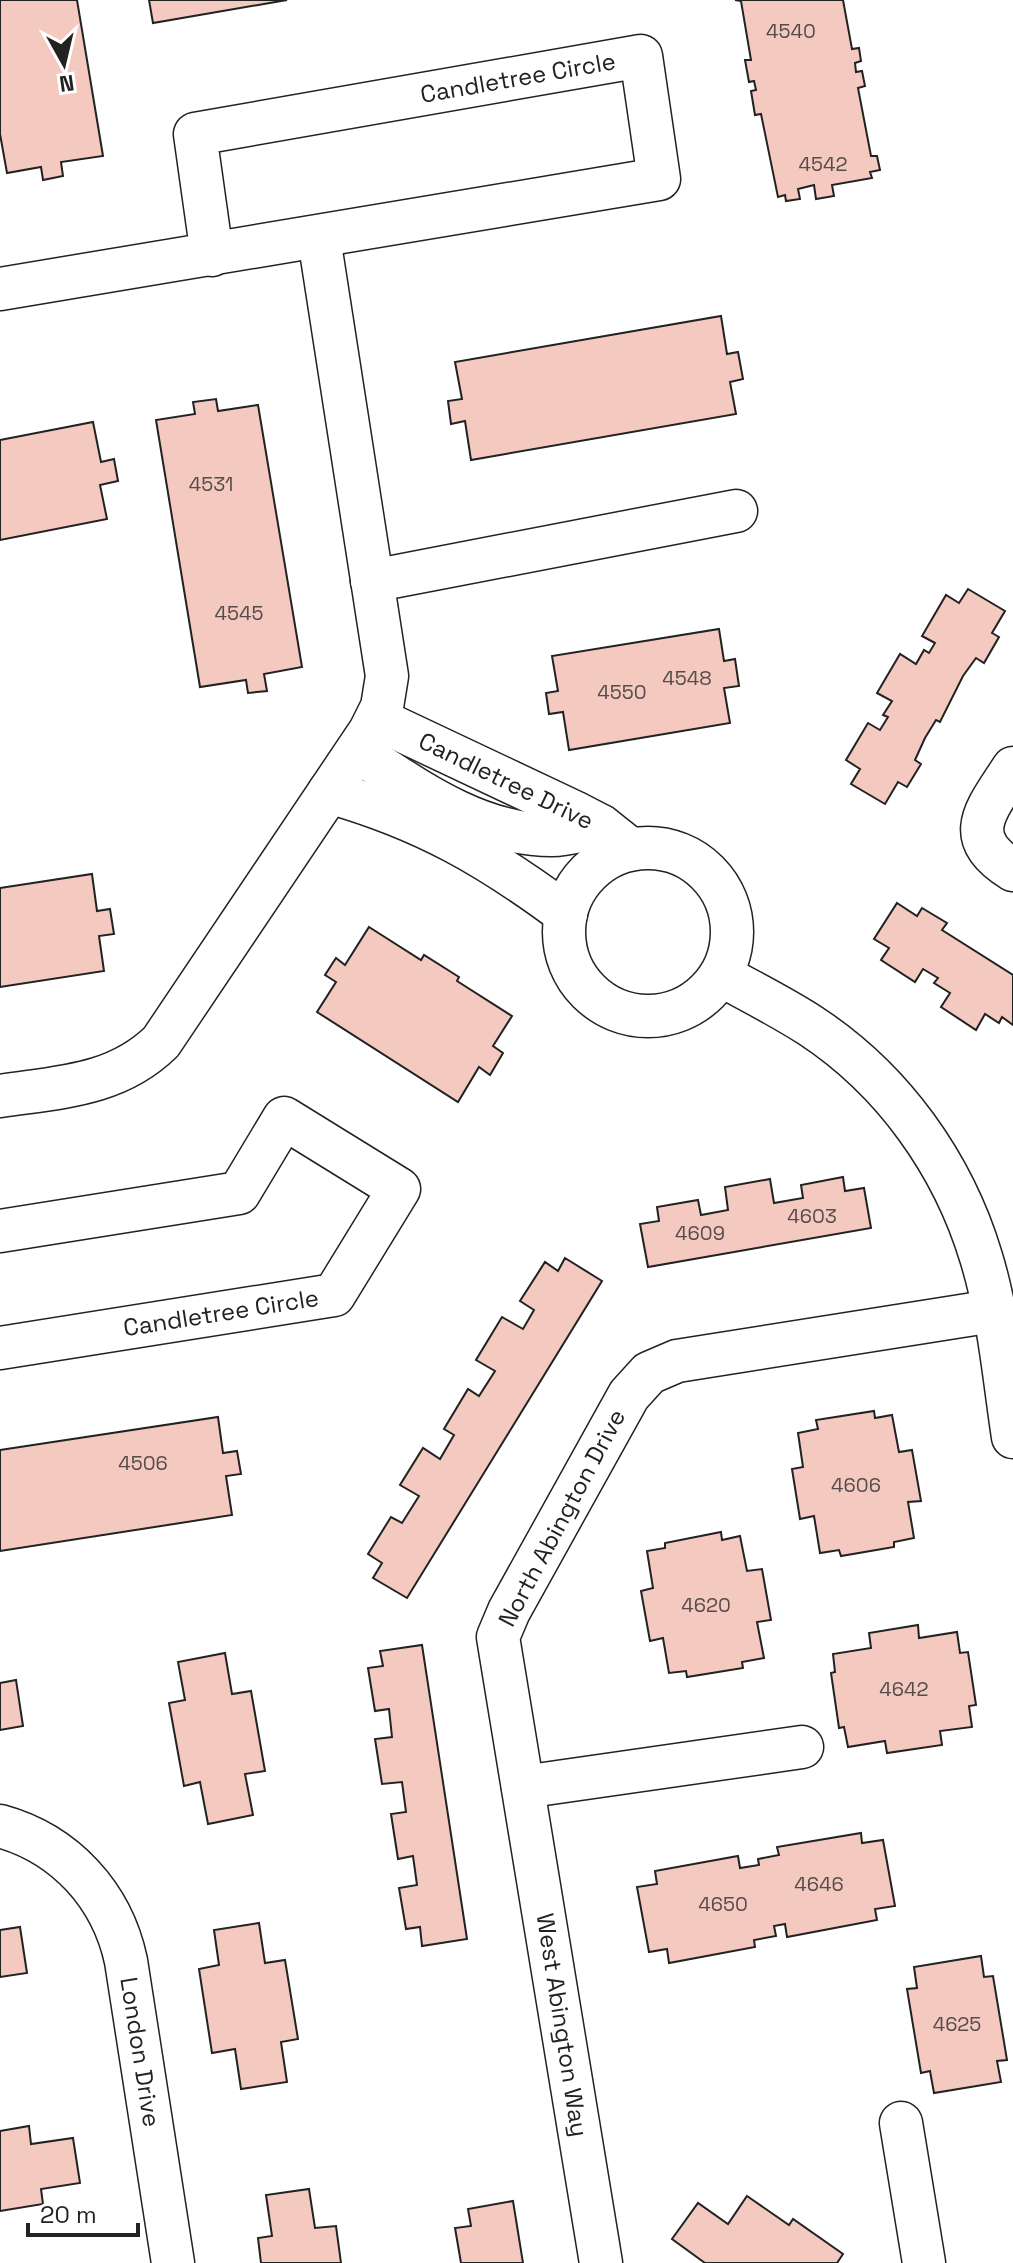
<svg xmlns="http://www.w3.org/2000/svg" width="1013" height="2263" viewBox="0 0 1013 2263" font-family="'Space Grotesk',sans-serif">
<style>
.building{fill:#f3c9c0;stroke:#222;stroke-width:2}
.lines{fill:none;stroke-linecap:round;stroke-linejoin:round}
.minor-casing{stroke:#222;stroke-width:45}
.minor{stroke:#fff;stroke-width:42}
.labels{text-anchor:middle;stroke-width:6;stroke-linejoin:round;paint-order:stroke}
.number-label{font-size:20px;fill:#564c4a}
.street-label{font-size:24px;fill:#222;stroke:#fff}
</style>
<rect width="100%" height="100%" fill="#fff"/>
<g class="building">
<path d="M0 0H77L103 156 61 162 63 176 43 180 41 167 7 173 0 134Z"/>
<path d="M149 0H287L153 23Z"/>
<path d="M735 0H843L852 49 859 48 861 61 855 63 856 72 862 71 865 86 858 88 871 156H877L880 170 870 172 872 178 832 185 834 196 816 199 814 185 798 189 800 199 786 201 785 195 778 197 761 114 755 115 751 91 756 90 754 81 749 82 745 60H751L741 1Z"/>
<path d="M721 316 727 354 738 352 743 379 730 382 736 414 471 460 465 421 451 424 448 401 462 399 455 362Z"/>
<path d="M216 399 218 411 258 405 302 667 264 674 267 691 248 693 246 680 200 687 156 420 195 414 193 402Z"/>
<path d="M93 422 101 462 114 459 118 481 100 485 107 519 0 540V440Z"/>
<path d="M968 589 1005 611 992 633 999 637 984 663 976 658 963 676 940 722 936 720 925 738 915 760 921 764 907 787 898 782 885 804 851 784 860 769 846 760 868 723 880 730 888 717 883 715 892 701 877 693 900 654 916 664 924 650 929 653 935 643 922 636 946 595 959 603Z"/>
<path d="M719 629 724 661 735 659 739 686 724 688 730 723 569 750 563 712 549 714 546 693 558 691 552 656Z"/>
<path d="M92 874 97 911 110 909 114 934 99 936 104 971 0 987V888Z"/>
<path d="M897 903 917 916 922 908 947 923 942 930 1013 975V1025L1002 1017 999 1023 985 1014 976 1030 941 1007 950 993 934 983 938 978 923 969 915 982 881 960 889 948 874 939Z"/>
<path d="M369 927 421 960 424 955 459 977 457 981 512 1016 493 1046 503 1053 490 1075 479 1067 458 1102 317 1012 336 982 325 975 336 958 345 965Z"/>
<path d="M843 1177 845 1191 864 1188 871 1228 648 1267 640 1224 659 1221 657 1207 698 1200 701 1215 728 1210 725 1187 770 1179 774 1203 803 1198 801 1185Z"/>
<path d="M565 1258 602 1281 407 1598 373 1578 382 1563 368 1554 391 1517 402 1523 419 1496 400 1485 423 1448 440 1459 454 1435 444 1429 468 1389 479 1396 495 1371 476 1360 502 1317 523 1329 534 1310 520 1301 545 1262 558 1271Z"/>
<path d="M874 1411 875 1418 892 1415 899 1452 912 1450 921 1501 908 1502 914 1538 894 1542V1547L841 1556 839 1550 820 1553 814 1516 800 1519 792 1469 803 1467 798 1433 818 1429 816 1420Z"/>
<path d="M218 1417 223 1453 237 1451 241 1474 226 1476 232 1515 0 1551V1450Z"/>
<path d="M721 1532 722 1540 740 1536 747 1571 762 1569 771 1620 757 1622 764 1658 742 1662 743 1668 687 1677 686 1671 669 1673 663 1638 650 1641 641 1591 653 1588 647 1551 665 1548V1543Z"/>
<path d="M918 1625 919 1638 957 1632 960 1653 968 1652 976 1705 969 1706 972 1727 940 1731 942 1745 887 1753 885 1741 848 1747 844 1727 839 1728 831 1673 835 1672 833 1654 871 1648 869 1633Z"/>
<path d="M422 1645 467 1939 422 1946 420 1927 406 1929 399 1888 417 1885 413 1856 398 1859 391 1814 406 1812 402 1782 382 1784 375 1739 392 1737 389 1709 375 1711 368 1668 383 1666 380 1651Z"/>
<path d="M225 1653 232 1694 251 1691 265 1771 245 1774 253 1815 208 1824 200 1782 184 1786 169 1703 185 1700 178 1662Z"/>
<path d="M16 1680 23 1726 0 1730V1683Z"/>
<path d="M861 1833 862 1843 883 1840 895 1906 875 1909 877 1920 787 1937 785 1924 774 1926 776 1936 754 1940 755 1947 669 1963 667 1949 649 1952 637 1887 657 1884 655 1871 738 1856 740 1868 759 1865 758 1859 779 1855 777 1847Z"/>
<path d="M259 1923 265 1963 285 1960 298 2039 281 2042 287 2082 241 2089 235 2049 212 2053 199 1969 219 1965 214 1930Z"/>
<path d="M20 1927 27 1973 0 1977V1930Z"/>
<path d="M981 1956 984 1977 993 1976 1007 2060 997 2061 1001 2082 934 2093 930 2071 921 2073 907 1989 917 1988 914 1967Z"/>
<path d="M29 2126 31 2144 73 2138 80 2183 41 2189 43 2204 0 2211V2131Z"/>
<path d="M309 2189 315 2228 336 2226 341 2263H261L258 2238 272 2236 266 2195Z"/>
<path d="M747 2196 789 2225 793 2219 843 2254 837 2263H705L672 2239 698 2203 728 2224Z"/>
<path d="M513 2201 523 2263H461L455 2228 471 2226 468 2209Z"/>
</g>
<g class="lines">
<g class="minor-casing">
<g id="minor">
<path d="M0 289 659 179 641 56 195 134 212 255"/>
<path d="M372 581 736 511"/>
<path d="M377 719 574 812 601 826 630 849"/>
<path d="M357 751C417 790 478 835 552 835 568 835 585 829 601 826"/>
<path d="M1013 768C987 809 959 837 1013 870"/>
<path d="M329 792C424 819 488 856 566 914"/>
<circle cx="648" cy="932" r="84"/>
<path d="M721 975C751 992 782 1007 811 1026 893 1080 953 1164 981 1257 999 1315 1004 1378 1013 1437"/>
<path d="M0 1096C59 1087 116 1086 161 1042L370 731 382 707 387 676 319 238"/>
<path d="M0 1231 239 1193 284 1118 399 1189 334 1295 0 1348"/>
<path d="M523 1787 802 1747"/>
<path d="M0 1826C65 1844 112 1895 126 1961L173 2263"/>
<path d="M901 2123 924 2263"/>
<path d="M601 2263 498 1637 509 1611 629 1395 649 1373 677 1361 993 1311"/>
</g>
</g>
<use href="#minor" class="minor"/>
</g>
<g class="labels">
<g class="number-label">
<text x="791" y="38">4540</text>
<text x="823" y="171">4542</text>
<text x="211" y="491">4531</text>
<text x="239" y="620">4545</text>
<text x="687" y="685">4548</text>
<text x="622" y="699">4550</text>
<text x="812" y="1223">4603</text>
<text x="700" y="1240">4609</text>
<text x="143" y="1470">4506</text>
<text x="856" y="1492">4606</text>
<text x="706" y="1612">4620</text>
<text x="904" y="1696">4642</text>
<text x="819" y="1891">4646</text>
<text x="723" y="1911">4650</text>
<text x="957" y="2031">4625</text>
</g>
<g class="street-label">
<text transform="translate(518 78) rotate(-10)" y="8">Candletree Circle</text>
<text transform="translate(506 781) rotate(26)" y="8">Candletree Drive</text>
<text transform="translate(221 1313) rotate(-9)" y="8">Candletree Circle</text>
<text transform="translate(562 1518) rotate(-62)" y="8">North Abington Drive</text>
<text transform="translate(562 2025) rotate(81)" y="8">West Abington Way</text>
<text transform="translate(140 2052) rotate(81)" y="8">London Drive</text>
</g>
</g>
<g transform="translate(64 64) rotate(172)" stroke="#ffffff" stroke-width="6" paint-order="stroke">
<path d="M0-6L14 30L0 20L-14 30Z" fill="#222222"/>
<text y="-12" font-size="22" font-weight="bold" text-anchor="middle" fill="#222222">N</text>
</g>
<path d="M28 2223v12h110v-12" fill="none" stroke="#222222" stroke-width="4"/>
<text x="40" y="2223" font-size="24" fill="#222222" stroke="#ffffff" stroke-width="6" paint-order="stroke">20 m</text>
</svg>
